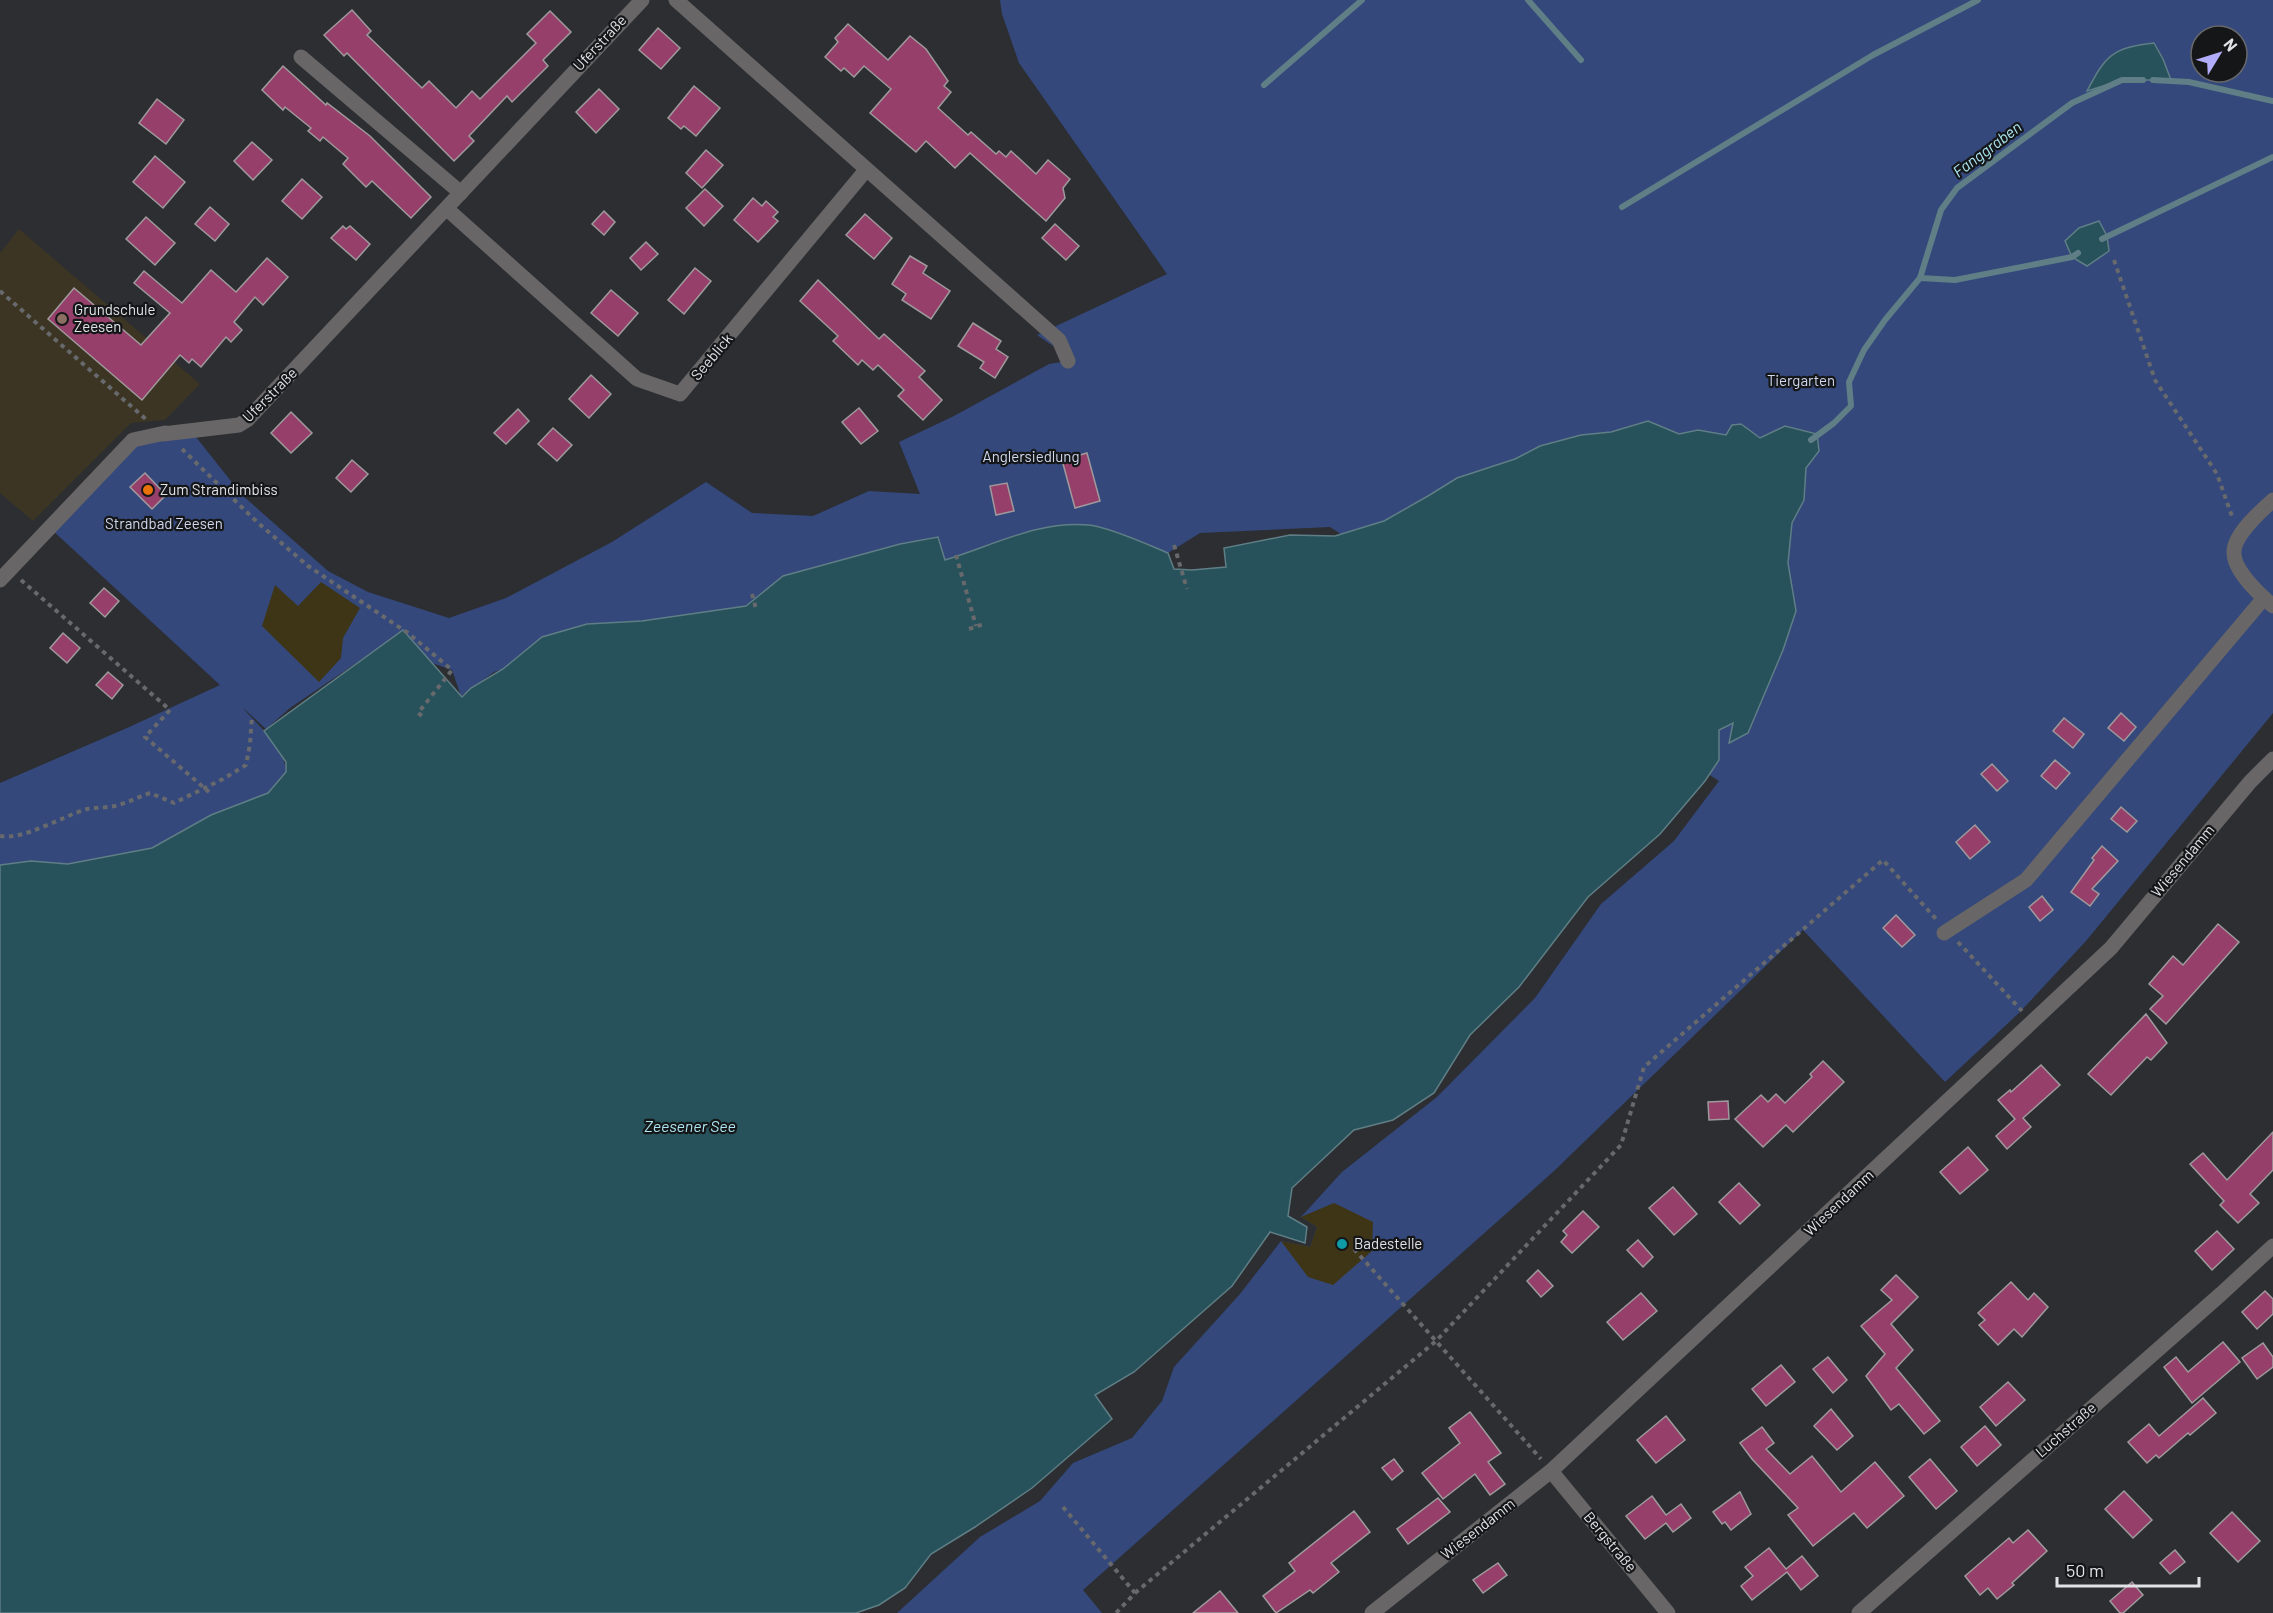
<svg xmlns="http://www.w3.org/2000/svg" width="2273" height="1613" viewBox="0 0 2273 1613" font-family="Barlow,sans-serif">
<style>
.education{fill:#3c3524}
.green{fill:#34487c;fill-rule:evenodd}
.sand{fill:#3d3515}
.water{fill:#27525b;stroke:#5f7e85;stroke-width:1.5}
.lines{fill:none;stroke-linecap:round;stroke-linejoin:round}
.stream{stroke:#5f7e85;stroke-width:6}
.building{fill:#963f6a;stroke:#9f9a9c;stroke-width:1.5}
.path{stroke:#67696c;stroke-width:4;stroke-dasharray:4.5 4.5;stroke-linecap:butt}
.minor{stroke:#686666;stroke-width:15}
.education-dot{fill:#8d6e63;stroke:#151618;stroke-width:2}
.food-dot{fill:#e8710a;stroke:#151618;stroke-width:2}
.culture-dot{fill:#0f9aa8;stroke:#151618;stroke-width:2}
.labels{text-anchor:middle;stroke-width:4.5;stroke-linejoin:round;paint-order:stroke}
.street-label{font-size:15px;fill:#e2e3e6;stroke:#151618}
.poi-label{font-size:15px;fill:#e2e3e6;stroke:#151618;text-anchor:start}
.park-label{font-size:15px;fill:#cfd8ee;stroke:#151618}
.water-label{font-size:16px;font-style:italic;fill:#ace7f4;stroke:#151618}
</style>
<rect width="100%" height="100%" fill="#2c2e32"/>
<path class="education" d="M19 229 200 384 165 420 131 423 33 521 0 493V253Z"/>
<path class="green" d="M1000 0H2273V713L2086 941 2020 1012 1945 1082 1803 930 1554 1171 1083 1590 1102 1613H897L980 1537 1040 1501 1073 1463 1132 1438 1162 1401 1174 1367 1240 1294 1281 1241 1310 1247 1317 1227 1301 1217 1342 1172 1437 1097 1535 998 1601 904 1674 841 1719 781 1330 527 1200 533 1168 553 1145 543 983 549 945 561 938 537 900 544 783 576 746 606 642 621 587 624 542 637 503 669 494 672 461 696 452 670 432 663 402 632 290 708 266 729 242 707C258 726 285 747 286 772L268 793 211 815 152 848 68 864 31 861 0 865V783L127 728 220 685 51 529 133 442 192 432 242 495 328 571 368 592 449 618 506 598 612 542 706 482 752 513 813 516 869 491 920 494 899 442 952 417 1049 364 1074 360 1037 335 1167 274 1019 63 1002 14ZM2201 36H2237V72H2201Z"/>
<g class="sand">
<path d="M321 582 360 608 343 638 341 658 319 682 262 626 275 585 298 606Z"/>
<path d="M1334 1203 1373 1222 1372 1251 1333 1285 1308 1277 1281 1241 1310 1247 1317 1227 1301 1217Z"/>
</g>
<g class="water">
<path d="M2154 43 2163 59 2171 80H2122L2087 91C2106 55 2112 48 2154 43Z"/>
<path d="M2099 221 2107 236 2109 251 2087 266 2072 257 2065 241 2079 228Z"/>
<path d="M1648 421 1679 434 1698 430 1726 435 1732 425 1741 424 1760 438 1785 426 1817 434 1819 451 1806 468 1804 500 1792 523 1788 563 1796 611 1783 650 1748 733 1729 743 1733 723 1719 730V760L1705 781 1660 834 1588 897 1519 987 1470 1035 1434 1093 1393 1120 1354 1130 1292 1188 1288 1216 1307 1227 1305 1243 1270 1232 1232 1286 1134 1372 1095 1395 1112 1419 1032 1488 975 1527 931 1554 905 1588 879 1605 856 1613H0V865L31 861 68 864 152 848 211 815 268 793 286 772V762L264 731 403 630 462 697 471 688 503 669 542 637 587 624 642 621 746 606 783 576 900 544 938 537 945 560C992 546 1039 520 1089 525 1109 527 1149 545 1168 553L1174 569 1192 570 1226 567 1224 548 1290 535 1335 536 1384 521 1428 496 1457 478 1515 459 1540 446 1581 435 1611 432Z"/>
</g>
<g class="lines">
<g class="stream">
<path d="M1528 0 1581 60"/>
<path d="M2153 80 2189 82 2273 101"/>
<path d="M1264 85 1362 0"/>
<path d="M1622 207 1873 55 1978 0"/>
<path d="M2102 239 2273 157"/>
<path d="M1920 278 1955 280 2072 257 2078 253"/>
<path d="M1811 440 1834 423 1851 406 1849 382 1864 350 1885 320 1920 278 1941 210 1957 188 2072 103 2122 80H2143"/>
</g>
</g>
<g class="building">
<path d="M352 10 371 31 367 35 422 88 429 81 456 108 472 91 480 99 536 43 527 34 550 11 571 32 543 60 548 66 512 102 507 96 469 136 474 141 454 161 347 53 344 56 324 35Z"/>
<path d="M848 24 888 60 910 36 926 49 948 81 944 86 951 92 938 108 968 135 971 132 996 154 999 151 1006 157 1011 151 1036 174 1048 160 1070 179 1063 188 1065 198 1046 221 970 153 955 168 926 141 916 152 870 113 891 89 864 66 854 77 844 68 841 71 825 57 838 42 835 38Z"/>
<path d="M658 28 680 48 661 69 639 50Z"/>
<path d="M283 66 326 105 327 103 370 136 431 197 411 218 372 181 366 187 343 164 348 158 323 137 320 141 308 131 311 128 285 107 283 110 262 90Z"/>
<path d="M694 86 720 108 696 136 684 126 681 129 668 118Z"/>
<path d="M599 89 619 109 596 133 576 112Z"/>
<path d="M157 99 184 120 166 144 139 123Z"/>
<path d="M252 142 272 160 253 180 234 161Z"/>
<path d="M706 150 723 165 702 188 686 173Z"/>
<path d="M155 156 185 182 163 208 133 182Z"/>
<path d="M302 179 322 197 302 219 282 201Z"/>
<path d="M705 189 723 206 704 226 686 208Z"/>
<path d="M753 198 762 206 766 201 778 212 773 217 778 221 758 242 734 220Z"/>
<path d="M210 207 229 224 215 241 195 224Z"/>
<path d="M604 211 615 222 604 235 592 224Z"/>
<path d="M865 214 892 238 874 259 846 235Z"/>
<path d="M146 217 175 243 155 265 126 239Z"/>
<path d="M1055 224 1079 246 1066 260 1042 238Z"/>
<path d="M343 226 346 229 350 226 370 244 356 260 331 238Z"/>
<path d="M646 242 658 254 641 270 630 258Z"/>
<path d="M910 256 927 266 923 273 950 291 931 319 902 300 906 294 892 284Z"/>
<path d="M267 258 288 277 263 305 255 297 234 322 242 330 231 342 226 337 201 367 192 359 189 363 180 355 142 400 48 319 74 288 141 345 170 313 134 283 144 271 182 303 211 270 236 292Z"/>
<path d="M695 268 711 281 684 314 668 300Z"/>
<path d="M818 280 879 339 884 334 925 371 919 377 942 400 923 420 898 396 904 390 878 365 873 370 862 360 858 365 833 341 838 336 800 301Z"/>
<path d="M611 290 638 313 618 336 591 313Z"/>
<path d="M973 323 1001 341 996 349 1008 357 995 378 980 368 984 362 958 346Z"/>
<path d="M591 375 611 394 589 418 569 399Z"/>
<path d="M859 408 878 431 861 444 842 422Z"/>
<path d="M518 409 529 421 506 444 494 433Z"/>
<path d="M291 412 312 433 291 453 271 433Z"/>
<path d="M553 428 572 445 557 461 538 444Z"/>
<path d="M1087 453 1100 501 1075 508 1062 460Z"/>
<path d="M352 460 368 474 351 492 336 478Z"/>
<path d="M145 473 166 495 152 509 130 487Z"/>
<path d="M1007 483 1014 511 996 515 990 486Z"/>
<path d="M104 588 119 601 105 617 90 603Z"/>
<path d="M63 633 80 648 67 663 50 648Z"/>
<path d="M108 672 123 685 112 699 96 685Z"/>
<path d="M2121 713 2136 727 2124 741 2108 728Z"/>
<path d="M2064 718 2084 734 2073 748 2053 731Z"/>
<path d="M2055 760 2070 773 2056 789 2041 776Z"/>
<path d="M1992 764 2008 781 1997 791 1981 774Z"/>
<path d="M2121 807 2137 821 2127 832 2111 819Z"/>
<path d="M1975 825 1990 842 1970 859 1956 842Z"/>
<path d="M2102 846 2118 861 2092 889 2099 894 2090 906 2071 892 2094 860 2092 858Z"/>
<path d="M2042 896 2053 910 2040 921 2029 907Z"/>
<path d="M1896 915 1915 935 1902 947 1883 928Z"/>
<path d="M2218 924 2239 942 2166 1024 2150 1009 2163 996 2149 984 2173 956 2183 965Z"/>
<path d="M2146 1014 2167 1043 2151 1060 2147 1057 2111 1095 2088 1074Z"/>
<path d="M1823 1061 1844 1082 1793 1132 1786 1125 1763 1147 1735 1119 1761 1095 1768 1102 1776 1094 1785 1103 1812 1077 1810 1074Z"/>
<path d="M2041 1065 2060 1085 2023 1118 2031 1127 2007 1149 1996 1136 2015 1119 1998 1100 2010 1090 2011 1092Z"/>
<path d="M1728 1101 1729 1119 1709 1120 1708 1102Z"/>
<path d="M2273 1132V1170L2250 1194 2259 1203 2238 1223 2220 1205 2224 1201 2190 1164 2203 1153 2227 1180Z"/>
<path d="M1968 1147 1988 1170 1960 1194 1940 1172Z"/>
<path d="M1739 1183 1760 1205 1740 1224 1719 1202Z"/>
<path d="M1673 1187 1697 1214 1674 1235 1649 1208Z"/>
<path d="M1583 1211 1599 1227 1572 1253 1561 1242 1567 1235 1563 1231Z"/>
<path d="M2217 1231 2234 1249 2212 1270 2195 1251Z"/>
<path d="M1638 1240 1653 1257 1643 1267 1627 1250Z"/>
<path d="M1538 1270 1553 1286 1541 1297 1527 1281Z"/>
<path d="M1896 1275 1918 1297 1891 1324 1913 1350 1896 1368 1940 1421 1924 1434 1899 1404 1891 1410 1866 1376 1885 1354 1861 1326 1892 1300 1881 1290Z"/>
<path d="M2011 1282 2028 1300 2034 1293 2048 1307 2022 1337 2014 1329 1998 1345 1979 1325 1985 1320 1978 1313Z"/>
<path d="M2265 1291 2273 1299V1314L2257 1329 2242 1312Z"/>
<path d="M1641 1293 1657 1311 1623 1340 1607 1322Z"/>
<path d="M2223 1342 2240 1362 2192 1403 2164 1367 2176 1357 2188 1372Z"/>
<path d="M2263 1343 2273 1357V1367L2257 1379 2242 1358Z"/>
<path d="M1828 1357 1847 1380 1833 1393 1813 1369Z"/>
<path d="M1781 1365 1795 1382 1766 1406 1752 1389Z"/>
<path d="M2008 1382 2025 1400 1996 1426 1980 1407Z"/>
<path d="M2203 1398 2216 1413 2190 1435 2188 1433 2159 1458 2156 1455 2147 1463 2128 1442 2149 1424 2159 1436Z"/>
<path d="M1831 1409 1853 1436 1837 1450 1814 1426Z"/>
<path d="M1470 1412 1501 1453 1488 1462 1505 1484 1490 1495 1475 1474 1443 1499 1422 1473 1460 1443 1449 1428Z"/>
<path d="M1666 1416 1685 1440 1656 1463 1637 1440Z"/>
<path d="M1985 1426 2001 1445 1977 1466 1961 1447Z"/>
<path d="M1762 1427 1774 1443 1766 1449 1790 1474 1812 1456 1841 1492 1875 1462 1904 1496 1867 1528 1854 1513 1813 1546 1788 1515 1798 1508 1752 1459 1740 1443Z"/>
<path d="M1394 1459 1403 1471 1392 1480 1382 1468Z"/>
<path d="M1930 1459 1957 1491 1936 1509 1909 1477Z"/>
<path d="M2124 1491 2152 1520 2133 1538 2105 1509Z"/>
<path d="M1740 1492 1751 1514 1731 1530 1725 1522 1722 1524 1713 1512Z"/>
<path d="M1652 1496 1666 1515 1681 1504 1691 1518 1673 1532 1666 1523 1645 1539 1626 1516Z"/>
<path d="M1438 1498 1450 1512 1408 1544 1397 1529Z"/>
<path d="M1354 1511 1370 1532 1331 1563 1339 1572 1313 1593 1310 1590 1276 1613 1263 1596 1295 1571 1289 1563Z"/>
<path d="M2232 1512 2260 1541 2238 1562 2210 1533Z"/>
<path d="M2028 1530 2047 1551 2012 1583 2014 1585 1997 1599 1988 1588 1980 1595 1965 1576 2009 1538 2013 1543Z"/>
<path d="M1769 1548 1786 1569 1802 1556 1818 1576 1801 1590 1787 1572 1752 1600 1741 1586 1753 1576 1745 1567Z"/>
<path d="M2175 1550 2185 1562 2170 1574 2160 1563Z"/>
<path d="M1498 1563 1507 1575 1483 1593 1473 1580Z"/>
<path d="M2132 1582 2143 1595 2123 1613H2120L2110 1601Z"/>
<path d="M1220 1591 1238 1613H1193Z"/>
</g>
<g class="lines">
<g class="path">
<path d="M2114 260 2155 380 2217 474 2233 519"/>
<path d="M0 291 148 421"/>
<path d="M182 449 257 522 308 566 408 633 452 670 418 713 425 718"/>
<path d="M1174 545 1187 589"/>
<path d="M956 555 976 626"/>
<path d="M21 580 170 710 145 737 209 792"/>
<path d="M752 594 756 609"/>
<path d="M969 629 984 624"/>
<path d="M0 836C22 841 63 816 87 809 96 807 106 808 115 806 127 803 138 797 150 793L174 803 223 779 246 765 250 744 252 716"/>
<path d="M1958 942 2022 1011"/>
<path d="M1354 1249 1541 1459"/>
<path d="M1063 1507 1135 1593 1116 1613"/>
<path d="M1135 1593 1436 1341 1621 1145 1644 1067 1883 860 1936 919"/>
</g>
<g class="minor">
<path d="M676 0 1059 340 1068 361"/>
<path d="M301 57 461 193"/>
<path d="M447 209 637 379 680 394 866 170"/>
<path d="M2273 500C2261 511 2233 535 2234 553 2234 571 2260 595 2273 606"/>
<path d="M0 580 133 440 165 433 163 434 239 425 247 420 642 0"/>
<path d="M1944 933 2026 880 2264 598"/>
<path d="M1551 1471 1668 1613"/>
<path d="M1372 1613 1551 1471 2032 1022 2111 948 2250 782 2273 759"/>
<path d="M1859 1613 2221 1294 2273 1246"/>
</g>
</g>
<circle class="education-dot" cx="62" cy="319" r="6"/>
<circle class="food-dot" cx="148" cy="490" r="6"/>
<circle class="culture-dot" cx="1342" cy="1244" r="6"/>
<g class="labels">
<g class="street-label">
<text transform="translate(600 43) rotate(-47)" y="5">Uferstraße</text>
<text transform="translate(712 357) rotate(-50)" y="5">Seeblick</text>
<text transform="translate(270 395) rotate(-45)" y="5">Uferstraße</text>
<text transform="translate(2183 861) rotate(-50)" y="5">Wiesendamm</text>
<text transform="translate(1839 1203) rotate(-43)" y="5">Wiesendamm</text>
<text transform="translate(2066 1430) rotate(-41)" y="5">Luchstraße</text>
<text transform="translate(1478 1529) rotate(-38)" y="5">Wiesendamm</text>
<text transform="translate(1610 1542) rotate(50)" y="5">Bergstraße</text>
</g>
<g class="poi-label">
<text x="74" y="315">Grundschule<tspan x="74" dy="17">Zeesen</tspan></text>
<text x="160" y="495">Zum Strandimbiss</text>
<text x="1354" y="1249">Badestelle</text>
</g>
<g class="park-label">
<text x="1801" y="386">Tiergarten</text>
<text x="1031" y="462">Anglersiedlung</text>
<text x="164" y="529">Strandbad Zeesen</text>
</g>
<g class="water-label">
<text transform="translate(1987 149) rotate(-37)" y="6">Fanggraben</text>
<text x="690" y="1132">Zeesener See</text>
</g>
</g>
<g transform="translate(2219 54) rotate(52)"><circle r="28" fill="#151618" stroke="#67686a" stroke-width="1.5"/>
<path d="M0-4.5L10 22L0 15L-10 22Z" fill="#b1adfa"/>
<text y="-9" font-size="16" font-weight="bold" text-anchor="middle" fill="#e2e3e6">N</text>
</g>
<path d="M2057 1577v9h142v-9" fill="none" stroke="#e2e3e6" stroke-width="3"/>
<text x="2066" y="1577" font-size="18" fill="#e2e3e6" stroke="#151618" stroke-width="4.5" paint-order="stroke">50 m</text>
</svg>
